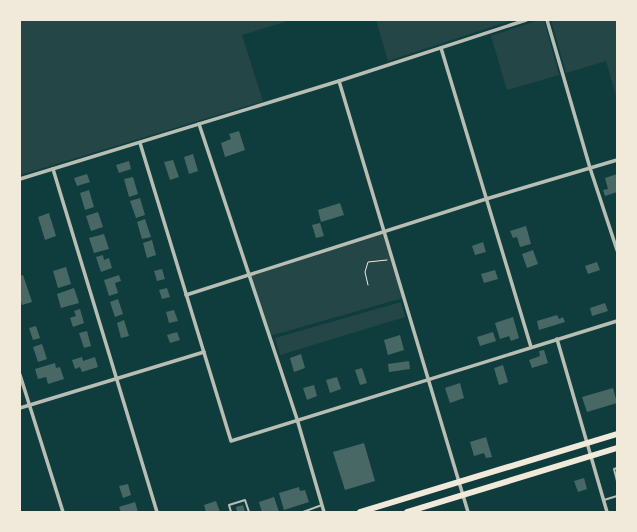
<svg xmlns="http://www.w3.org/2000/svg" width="637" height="532" viewBox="0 0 637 532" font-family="'Varela Round',sans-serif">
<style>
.green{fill:#244646}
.building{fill:#486865}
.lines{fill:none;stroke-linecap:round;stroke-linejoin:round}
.path{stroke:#f1e9da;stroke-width:1}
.service{stroke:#b8beb3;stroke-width:2}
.minor{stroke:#b8beb3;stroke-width:3.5}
.trunk{stroke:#f1e9da;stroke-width:6}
</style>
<rect width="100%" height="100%" fill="#0f3d3e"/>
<g class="green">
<path d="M20 20H291L242 35 263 101 20 175Z"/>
<path d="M376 20H512L388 61Z"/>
<path d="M539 20H544L559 75 507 90 491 36Z"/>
<path d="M551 20H617V99L606 61 566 73Z"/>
<path d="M384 232 403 298 270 336 250 275Z"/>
<path d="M401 302 405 317 280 355 275 338Z"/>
</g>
<g class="building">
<path d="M239 131 245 150 225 157 221 143 231 139 229 134Z"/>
<path d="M193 154 198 171 189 174 184 157Z"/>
<path d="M173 160 179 177 170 180 164 162Z"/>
<path d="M129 161 131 169 119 173 116 165Z"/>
<path d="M87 174 90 182 77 186 74 178Z"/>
<path d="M617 174V192L605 196 603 190 608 189 605 178Z"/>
<path d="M133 177 138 194 129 197 124 179Z"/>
<path d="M89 190 94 207 85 210 80 193Z"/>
<path d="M140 198 145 215 136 218 130 201Z"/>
<path d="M340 203 344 215 321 222 318 210Z"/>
<path d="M98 212 103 227 91 231 86 216Z"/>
<path d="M49 213 56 236 45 240 38 217Z"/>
<path d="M145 219 151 237 142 239 137 222Z"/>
<path d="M320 223 324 236 316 238 312 225Z"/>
<path d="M526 226 531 244 520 247 517 237 513 238 510 231Z"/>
<path d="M104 234 109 249 94 253 89 238Z"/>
<path d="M152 240 156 255 147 258 143 243Z"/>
<path d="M483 242 486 252 475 255 472 246Z"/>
<path d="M533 250 538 264 527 268 522 254Z"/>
<path d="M103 255 104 260 109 258 112 268 101 272 96 257Z"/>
<path d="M597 262 600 270 588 274 585 266Z"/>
<path d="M66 267 71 284 58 288 53 271Z"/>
<path d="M162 269 165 279 157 281 154 271Z"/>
<path d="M495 270 498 279 484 283 481 274Z"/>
<path d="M23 275 32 302 22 305 20 298V276Z"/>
<path d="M119 275 121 281 115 283 118 293 109 296 104 280Z"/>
<path d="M74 288 79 303 61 308 57 294Z"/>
<path d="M167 288 170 297 162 299 159 290Z"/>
<path d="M118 299 123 314 115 317 110 302Z"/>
<path d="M605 303 608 311 592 316 590 308Z"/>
<path d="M80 309 84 323 73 327 70 318 76 316 74 311Z"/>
<path d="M174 310 178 321 169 323 166 312Z"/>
<path d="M557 315 559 319 563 317 565 322 539 330 537 321Z"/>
<path d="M513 317 519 338 511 341 509 336 500 339 495 323Z"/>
<path d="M124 320 129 336 121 338 117 323Z"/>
<path d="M36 326 40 338 33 340 29 328Z"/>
<path d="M87 331 91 346 84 348 79 333Z"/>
<path d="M177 332 180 340 170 343 167 335Z"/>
<path d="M493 332 496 341 480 346 477 337Z"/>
<path d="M400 335 404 350 388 355 384 340Z"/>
<path d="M42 344 47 359 38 362 33 347Z"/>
<path d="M544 350 548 363 532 368 529 360 540 356 539 351Z"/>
<path d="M301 354 305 368 294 372 290 358Z"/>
<path d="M82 357 83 361 95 357 98 367 82 372 80 367 75 369 72 360Z"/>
<path d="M409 361 410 369 389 372 388 364Z"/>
<path d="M55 363 56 368 60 367 64 379 48 384 46 377 38 379 35 369Z"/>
<path d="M503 365 508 382 499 385 494 368Z"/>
<path d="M362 368 367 383 360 385 355 370Z"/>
<path d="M337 377 341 389 330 393 326 380Z"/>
<path d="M460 383 464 398 450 403 445 388Z"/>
<path d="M314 385 317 396 307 400 303 388Z"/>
<path d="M613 388 617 403 587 412 582 397Z"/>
<path d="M486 437 492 457 486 458 484 453 474 456 470 442Z"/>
<path d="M364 443 375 481 345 490 333 452Z"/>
<path d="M584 478 587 489 578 492 574 481Z"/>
<path d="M128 484 131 495 123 498 119 486Z"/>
<path d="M299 487 300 491 305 490 309 502 284 510 279 493Z"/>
<path d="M274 497 279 512H262L259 502Z"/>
<path d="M216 501 220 512H206L204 505Z"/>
<path d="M135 502 138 512H121L119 507Z"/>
<path d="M243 505 245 512H237L236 507Z"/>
</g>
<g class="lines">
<path class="path" d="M368 285 365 272 368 262 387 260"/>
<g class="service">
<path d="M617 468 614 469 617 481"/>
<path d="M604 500 617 496"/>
<path d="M231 512 229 505 245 500 249 512"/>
<path d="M303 512 322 505"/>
</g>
<g class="minor">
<path d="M547 20 590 168 617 250"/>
<path d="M441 48 531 347"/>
<path d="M339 81 468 512"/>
<path d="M199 124 297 419 324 512"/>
<path d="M140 143 231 441 617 321"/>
<path d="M53 169 157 512"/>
<path d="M20 179 339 81 526 20"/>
<path d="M186 295 486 199 617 160"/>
<path d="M557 339 607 512"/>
<path d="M20 375 63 512"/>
<path d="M20 408 204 352"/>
</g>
<g class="trunk">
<path d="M360 512 617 434"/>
<path d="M407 512 617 448"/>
</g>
</g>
<rect width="637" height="532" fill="none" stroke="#f1e9da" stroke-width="42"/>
</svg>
